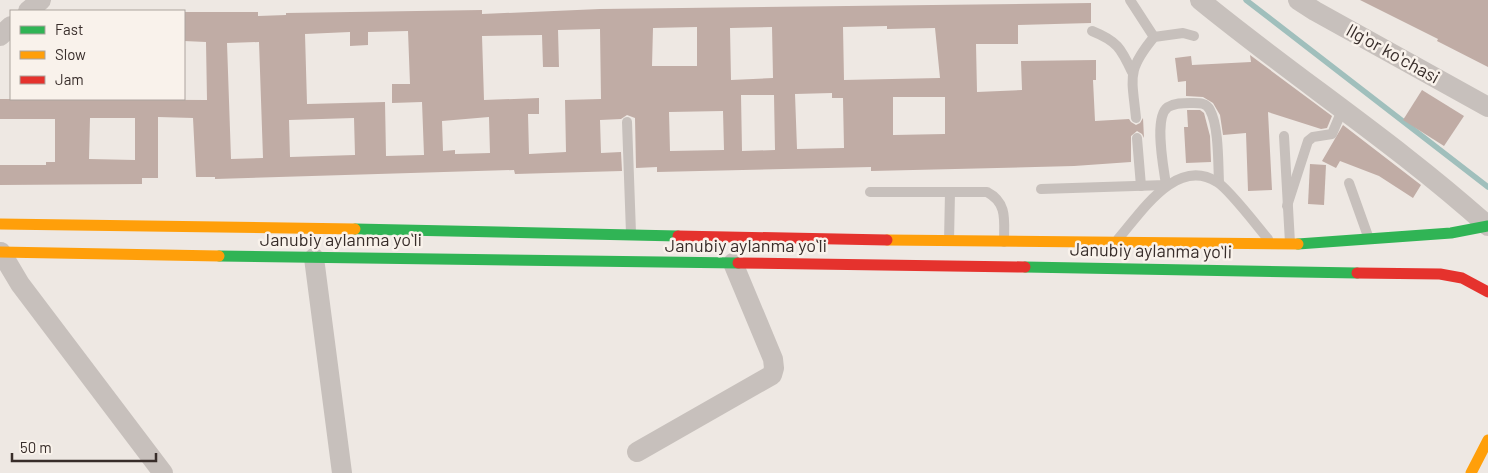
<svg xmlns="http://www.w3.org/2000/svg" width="1488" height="473" viewBox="0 0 1488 473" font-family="Barlow,sans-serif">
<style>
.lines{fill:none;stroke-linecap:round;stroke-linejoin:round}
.stream{stroke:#a0bfbc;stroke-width:5.5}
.building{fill:#c0aca5;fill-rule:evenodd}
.lane{stroke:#c7c0bc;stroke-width:10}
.street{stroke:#c7c0bc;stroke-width:20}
.fast{stroke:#30b455;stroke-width:11}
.slow{stroke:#ff9f0a;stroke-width:11}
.jam{stroke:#e5322d;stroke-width:11}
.labels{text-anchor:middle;stroke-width:5;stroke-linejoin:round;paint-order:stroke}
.street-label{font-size:18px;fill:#382d2a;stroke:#f9f2eb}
</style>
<rect width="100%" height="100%" fill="#eee8e3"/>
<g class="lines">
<path class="stream" d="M1246 0 1488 187"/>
</g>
<g class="building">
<path d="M1360 0H1488V67L1437 41 1438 39Z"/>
<path d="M1091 3V23L1018 25V44H976L977 92 1022 90 1021 61 1096 60V80H1093L1095 121 1129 119 1131 122 1136 125 1140 123 1143 118 1144 138 1142 134 1137 131 1131 136V162L1074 166 871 171V167L657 172V167L636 168 635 118 627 115 621 119 600 120 601 153 621 152 622 171 515 174 514 170 215 179V177H196L193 118 158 117V178H142V184L0 185V165H46V162H55V119H0V99L207 100 206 42 184 41V12H258V16L286 15V13L482 10V14L600 9ZM887 26V29L935 28 940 78 844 80 843 27ZM697 27V66H652L653 28ZM772 27 773 78 731 80 730 28ZM600 29 601 99 565 100 566 152 529 154 528 114H539V98L484 100 482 36 542 35 543 67H559L558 30ZM408 31 410 84H392V103L422 102 424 155 386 156 385 102 307 104 305 34 350 32V46L368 45V32ZM259 42 263 158 231 159 227 43ZM832 93V98H843L844 148 797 149 795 94ZM741 95H774L775 150 742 151ZM893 97H945V134L893 135ZM723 111 724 150 670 151 669 112ZM489 117 490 153 455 154V150L443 151 442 121ZM90 118H135V160L89 159ZM354 118 355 155 290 157 289 120Z"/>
<path d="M1250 55 1332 116 1327 128 1321 129 1268 112 1272 190 1248 191 1246 133 1223 135 1220 115 1213 103 1203 97 1186 96V81L1178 82 1175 58 1191 56 1192 65 1251 62Z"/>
<path d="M1422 90 1464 116 1444 146 1403 120Z"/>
<path d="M1187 110H1200L1204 113 1210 136 1211 162 1186 163 1184 127H1188Z"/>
<path d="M1343 125 1421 185 1413 198 1379 176 1340 161 1336 168 1322 161Z"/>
<path d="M1310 164 1326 165 1324 205 1308 204Z"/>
</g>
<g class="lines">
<g class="lane">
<path d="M1130 0 1154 37"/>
<path d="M1092 31C1117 41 1121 48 1132 72"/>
<path d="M1136 118C1132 77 1126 71 1154 37L1183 33 1194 36"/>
<path d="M627 122 631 233"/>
<path d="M1284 136 1290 243"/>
<path d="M1137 138 1141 186"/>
<path d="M1349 183 1369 239"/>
<path d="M1041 189 1166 185C1164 169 1153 117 1168 107 1175 103 1182 103 1190 103 1198 103 1206 102 1210 110 1219 127 1218 163 1219 182"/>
<path d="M870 192H987C1008 203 1004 221 1004 242"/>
<path d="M1287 206 1308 141 1313 137 1332 134 1343 108"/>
<path d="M1118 239C1141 213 1176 156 1217 182 1229 189 1257 226 1268 239"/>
<path d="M949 241 950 192"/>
</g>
<g class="street">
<path d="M1200 0C1294 77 1397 144 1488 226"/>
<path d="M1298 0 1315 11 1488 107"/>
<path d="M28 11 41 0"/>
<path d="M0 36 11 26"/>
<path d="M1 252 20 284 163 473"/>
<path d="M314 258 342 473"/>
<path d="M637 452 772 375 774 368 773 359 733 263"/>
</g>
<g class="fast">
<path d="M355 229 678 236"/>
<path d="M1298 244 1451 233 1488 226"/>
<path d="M219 256 738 263"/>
<path d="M1025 267 1357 273"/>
</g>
<g class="slow">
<path d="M0 224 355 229"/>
<path d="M887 240 1298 244"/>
<path d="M0 252 219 256"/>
<path d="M1471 473 1488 440"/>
</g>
<g class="jam">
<path d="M678 236 887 240"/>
<path d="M738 263 1025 267"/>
<path d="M1357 273 1440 274 1462 278 1488 292"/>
</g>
</g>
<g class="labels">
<g class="street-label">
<text transform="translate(1393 54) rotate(29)" y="6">Ilgʻor koʻchasi</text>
<text x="341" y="246">Janubiy aylanma yoʻli</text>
<text x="746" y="252">Janubiy aylanma yoʻli</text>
<text transform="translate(1151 251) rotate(1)" y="6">Janubiy aylanma yoʻli</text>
</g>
</g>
<rect x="10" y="10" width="175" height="90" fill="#f9f2eb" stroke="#aca39e"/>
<rect x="20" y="26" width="25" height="8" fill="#30b455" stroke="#aca39e"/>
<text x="55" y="35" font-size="15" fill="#382d2a">Fast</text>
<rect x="20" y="51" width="25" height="8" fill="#ff9f0a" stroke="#aca39e"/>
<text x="55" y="60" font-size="15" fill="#382d2a">Slow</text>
<rect x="20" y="76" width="25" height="8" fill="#e5322d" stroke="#aca39e"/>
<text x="55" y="85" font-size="15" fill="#382d2a">Jam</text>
<path d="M12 453v8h144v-8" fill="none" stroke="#382d2a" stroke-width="2.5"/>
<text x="20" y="453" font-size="15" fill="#382d2a" stroke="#f9f2eb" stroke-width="4" paint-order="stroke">50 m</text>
</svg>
